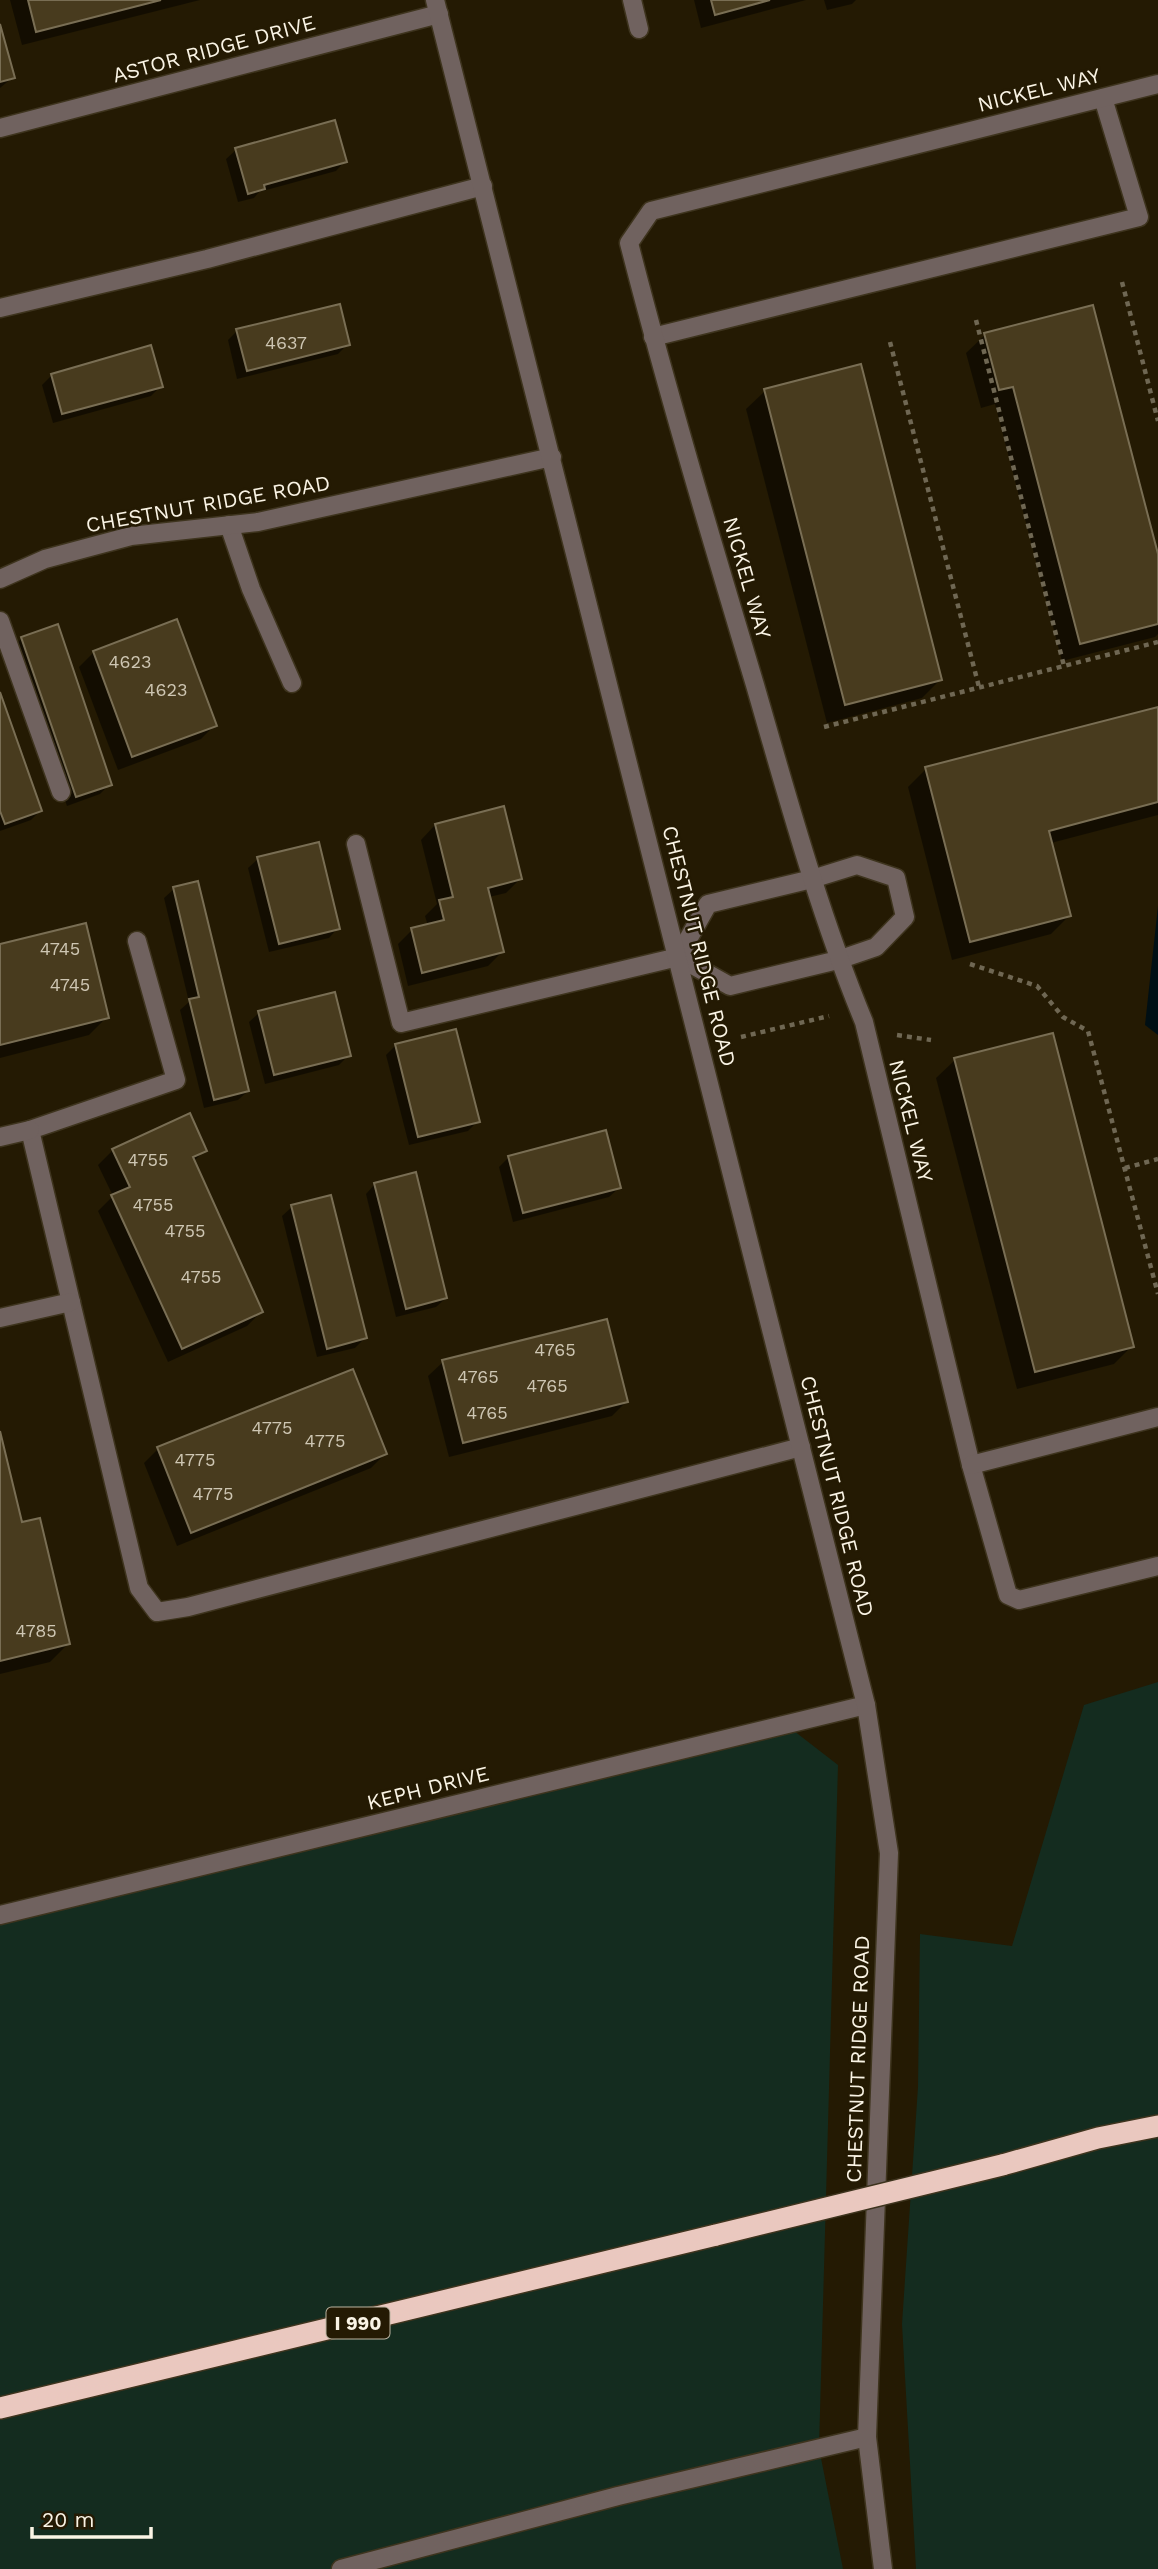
<svg xmlns="http://www.w3.org/2000/svg" width="1158" height="2569" viewBox="0 0 1158 2569" font-family="'Work Sans',sans-serif">
<style>
.green{fill:#142c1f}
.water{fill:#000f14}
.shadow{fill:#0007}
.building{fill:#483b1e;stroke:#796e54;stroke-width:2}
.lines{fill:none;stroke-linecap:round;stroke-linejoin:round}
.service-casing{stroke:#3e341e;stroke-width:21}
.minor-casing{stroke:#3e341e;stroke-width:21}
.tertiary-casing{stroke:#3e341e;stroke-width:21}
.motorway-casing{stroke:#3e341e;stroke-width:24}
.path{stroke:#6f6753;stroke-width:4.5;stroke-dasharray:5 5;stroke-linecap:butt}
.service{stroke:#70625f;stroke-width:18}
.minor{stroke:#70625f;stroke-width:18}
.tertiary{stroke:#70625f;stroke-width:18}
.motorway{stroke:#eac8bf;stroke-width:21}
.motorway-bridge-casing{stroke:#3e341e;stroke-width:24;stroke-linecap:butt}
.motorway-bridge{stroke:#eac8bf;stroke-width:21}
.labels{text-anchor:middle;stroke-width:5;stroke-linejoin:round;paint-order:stroke}
.number-label{font-size:18px;fill:#cec6b3}
.shield{fill:#241a03;stroke:#bab3a1;stroke-width:2}
.shield-label{font-size:19px;font-weight:bold;fill:#faf4e5}
.street-label{font-size:21px;fill:#faf4e5;stroke:#241a03}
</style>
<rect width="100%" height="100%" fill="#241a03"/>
<g class="green">
<path d="M1158 1682V2569H916L902 2324 918 2087 920 1934 1012 1946 1084 1705Z"/>
<path d="M785 1724 838 1765 819 2448 843 2569H0V1915Z"/>
</g>
<path class="water" d="M1158 906V1035L1145 1025Z"/>
<g class="shadow">
<path d="M10 0H200L22 45Z"/>
<path d="M694 0H806L701 28Z"/>
<path d="M824 0H856L852 4 827 10Z"/>
<path d="M0 30 13 77 0 88Z"/>
<path d="M236 150 345 161 336 171 259 192 254 198 238 202 226 159Z"/>
<path d="M237 331 348 344 338 354 237 379 228 340Z"/>
<path d="M985 335 1158 561V634L1155 637 1062 661 995 404 981 408 966 353Z"/>
<path d="M52 375 161 386 151 396 53 423 42 385Z"/>
<path d="M765 391 940 680 922 698 827 723 746 409Z"/>
<path d="M22 638 110 784 100 794 67 806 13 648Z"/>
<path d="M94 652 215 725 201 739 118 770 79 667Z"/>
<path d="M0 697 40 811 31 820 0 831Z"/>
<path d="M1158 709V815L1051 843 1069 916 1051 934 952 960 908 787 926 769Z"/>
<path d="M435 825 520 879 506 893 489 897 502 952 488 966 408 986 398 944 412 930 428 926 425 916 437 904 421 840Z"/>
<path d="M258 859 338 928 329 938 269 952 248 868Z"/>
<path d="M174 889 248 1091 238 1100 204 1108 180 1010 189 1002 164 898Z"/>
<path d="M0 946 107 1017 89 1035 0 1058Z"/>
<path d="M259 1013 349 1055 339 1065 265 1084 249 1022Z"/>
<path d="M396 1045 478 1121 468 1131 409 1145 386 1055Z"/>
<path d="M955 1060 1132 1346 1114 1364 1017 1389 936 1078Z"/>
<path d="M189 1115 205 1150 193 1162 261 1312 247 1326 168 1362 98 1211 113 1196 98 1165 113 1150Z"/>
<path d="M509 1157 619 1188 609 1197 513 1222 499 1167Z"/>
<path d="M375 1184 446 1298 436 1307 396 1317 366 1194Z"/>
<path d="M292 1207 365 1338 355 1348 317 1357 282 1216Z"/>
<path d="M443 1362 626 1402 612 1416 449 1457 428 1376Z"/>
<path d="M0 1439 20 1525 68 1644 50 1662 0 1674Z"/>
<path d="M158 1449 385 1454 371 1468 177 1546 144 1463Z"/>
</g>
<g class="building">
<path d="M28 0H161L36 32Z"/>
<path d="M711 0H770L715 15Z"/>
<path d="M0 24 15 78 0 82Z"/>
<path d="M335 120 347 162 264 185 265 189 248 194 235 148Z"/>
<path d="M340 304 350 345 247 371 236 329Z"/>
<path d="M1093 305 1158 554V624L1080 644 1013 387 999 390 984 333Z"/>
<path d="M151 345 163 387 62 414 51 374Z"/>
<path d="M861 364 942 680 845 705 764 389Z"/>
<path d="M177 619 217 726 132 757 93 651Z"/>
<path d="M58 624 112 785 76 797 21 637Z"/>
<path d="M0 692 42 811 5 824 0 811Z"/>
<path d="M1158 707V802L1049 831 1071 916 970 942 925 767Z"/>
<path d="M504 806 522 879 488 888 504 952 422 973 411 928 444 920 439 900 453 897 435 824Z"/>
<path d="M319 842 340 929 279 944 257 857Z"/>
<path d="M198 881 249 1091 214 1100 189 999 199 997 173 887Z"/>
<path d="M86 923 109 1018 0 1045V944Z"/>
<path d="M335 992 351 1056 274 1075 258 1011Z"/>
<path d="M456 1029 480 1122 418 1137 395 1044Z"/>
<path d="M1053 1033 1134 1347 1035 1372 954 1058Z"/>
<path d="M190 1113 207 1151 193 1157 263 1312 182 1349 111 1195 130 1187 112 1149Z"/>
<path d="M606 1130 621 1188 523 1213 508 1156Z"/>
<path d="M416 1172 447 1298 406 1309 374 1183Z"/>
<path d="M331 1195 367 1338 327 1349 291 1205Z"/>
<path d="M607 1319 628 1402 463 1443 442 1360Z"/>
<path d="M353 1369 387 1454 191 1533 157 1447Z"/>
<path d="M0 1431 22 1522 40 1518 70 1644 0 1661Z"/>
</g>
<g class="lines">
<g class="service-casing">
<g id="service">
<path d="M632 0 639 29"/>
<path d="M0 308 207 259 483 186"/>
<path d="M653 337 1139 217 1103 98"/>
<path d="M229 525 251 589 292 683"/>
<path d="M0 621 61 792"/>
<path d="M356 844 401 1023 678 957 730 986 838 960 876 947 905 917 896 878 857 865 812 879 708 904 678 957"/>
<path d="M137 941 176 1080 30 1130 139 1588 157 1612 188 1607 801 1447"/>
<path d="M0 1137 30 1130"/>
<path d="M0 1318 71 1302"/>
<path d="M341 2569 618 2496 867 2437"/>
</g>
</g>
<g class="minor-casing">
<g id="minor">
<path d="M1158 84 651 211 629 243C667 391 711 538 755 685 788 799 819 913 864 1022L971 1465 1008 1595 1019 1600 1158 1566"/>
<path d="M0 128 439 14"/>
<path d="M0 579 45 559 131 536 258 522 552 457"/>
<path d="M971 1465 1158 1417"/>
<path d="M0 1915 866 1705"/>
</g>
</g>
<g class="tertiary-casing">
<path id="tertiary" d="M435 0 866 1705 889 1853 867 2437 883 2569"/>
</g>
<g class="motorway-casing">
<g id="motorway">
<path d="M1002 2165 1098 2138 1158 2126"/>
<path d="M0 2408 716 2235"/>
</g>
</g>
<g class="path">
<path d="M1122 282 1158 421"/>
<path d="M976 320 1064 666"/>
<path d="M890 342 979 687"/>
<path d="M824 727 1158 642"/>
<path d="M970 964 1037 986 1063 1017 1088 1031 1158 1294"/>
<path d="M897 1035 931 1040"/>
<path d="M741 1037 829 1016"/>
<path d="M1125 1168 1158 1159"/>
</g>
<use href="#service" class="service"/>
<use href="#minor" class="minor"/>
<use href="#tertiary" class="tertiary"/>
<use href="#motorway" class="motorway"/>
<g class="motorway-bridge-casing">
<path id="motorway-bridge" d="M716 2235 1002 2165"/>
</g>
<use href="#motorway-bridge" class="motorway-bridge"/>
</g>
<g class="labels">
<g class="number-label">
<text x="286" y="349">4637</text>
<text x="130" y="668">4623</text>
<text x="166" y="696">4623</text>
<text x="60" y="955">4745</text>
<text x="70" y="991">4745</text>
<text x="148" y="1166">4755</text>
<text x="153" y="1211">4755</text>
<text x="185" y="1237">4755</text>
<text x="201" y="1283">4755</text>
<text x="555" y="1356">4765</text>
<text x="478" y="1383">4765</text>
<text x="547" y="1392">4765</text>
<text x="487" y="1419">4765</text>
<text x="272" y="1434">4775</text>
<text x="325" y="1447">4775</text>
<text x="195" y="1466">4775</text>
<text x="213" y="1500">4775</text>
<text x="36" y="1637">4785</text>
</g>
<rect class="shield" x="326.5" y="2307.5" width="63" height="31" rx="5"/>
<g class="shield-label">
<text x="358" y="2330">I 990</text>
</g>
<g class="street-label">
<text transform="translate(214 49) rotate(-15)" y="7">ASTOR RIDGE DRIVE</text>
<text transform="translate(1039 90) rotate(-14)" y="7">NICKEL WAY</text>
<text transform="translate(208 504) rotate(-10)" y="7">CHESTNUT RIDGE ROAD</text>
<text transform="translate(747 578) rotate(74)" y="7">NICKEL WAY</text>
<text transform="translate(699 946) rotate(76)" y="7">CHESTNUT RIDGE ROAD</text>
<text transform="translate(911 1121) rotate(76)" y="7">NICKEL WAY</text>
<text transform="translate(837 1496) rotate(76)" y="7">CHESTNUT RIDGE ROAD</text>
<text transform="translate(428 1788) rotate(-14)" y="7">KEPH DRIVE</text>
<text transform="translate(858 2059) rotate(-88)" y="7">CHESTNUT RIDGE ROAD</text>
</g>
</g>
<path d="M32 2527v10h119v-10" fill="none" stroke="#faf4e5" stroke-width="3.5"/>
<text x="42" y="2527" font-size="21" fill="#faf4e5" stroke="#241a03" stroke-width="5" paint-order="stroke">20 m</text>
</svg>
